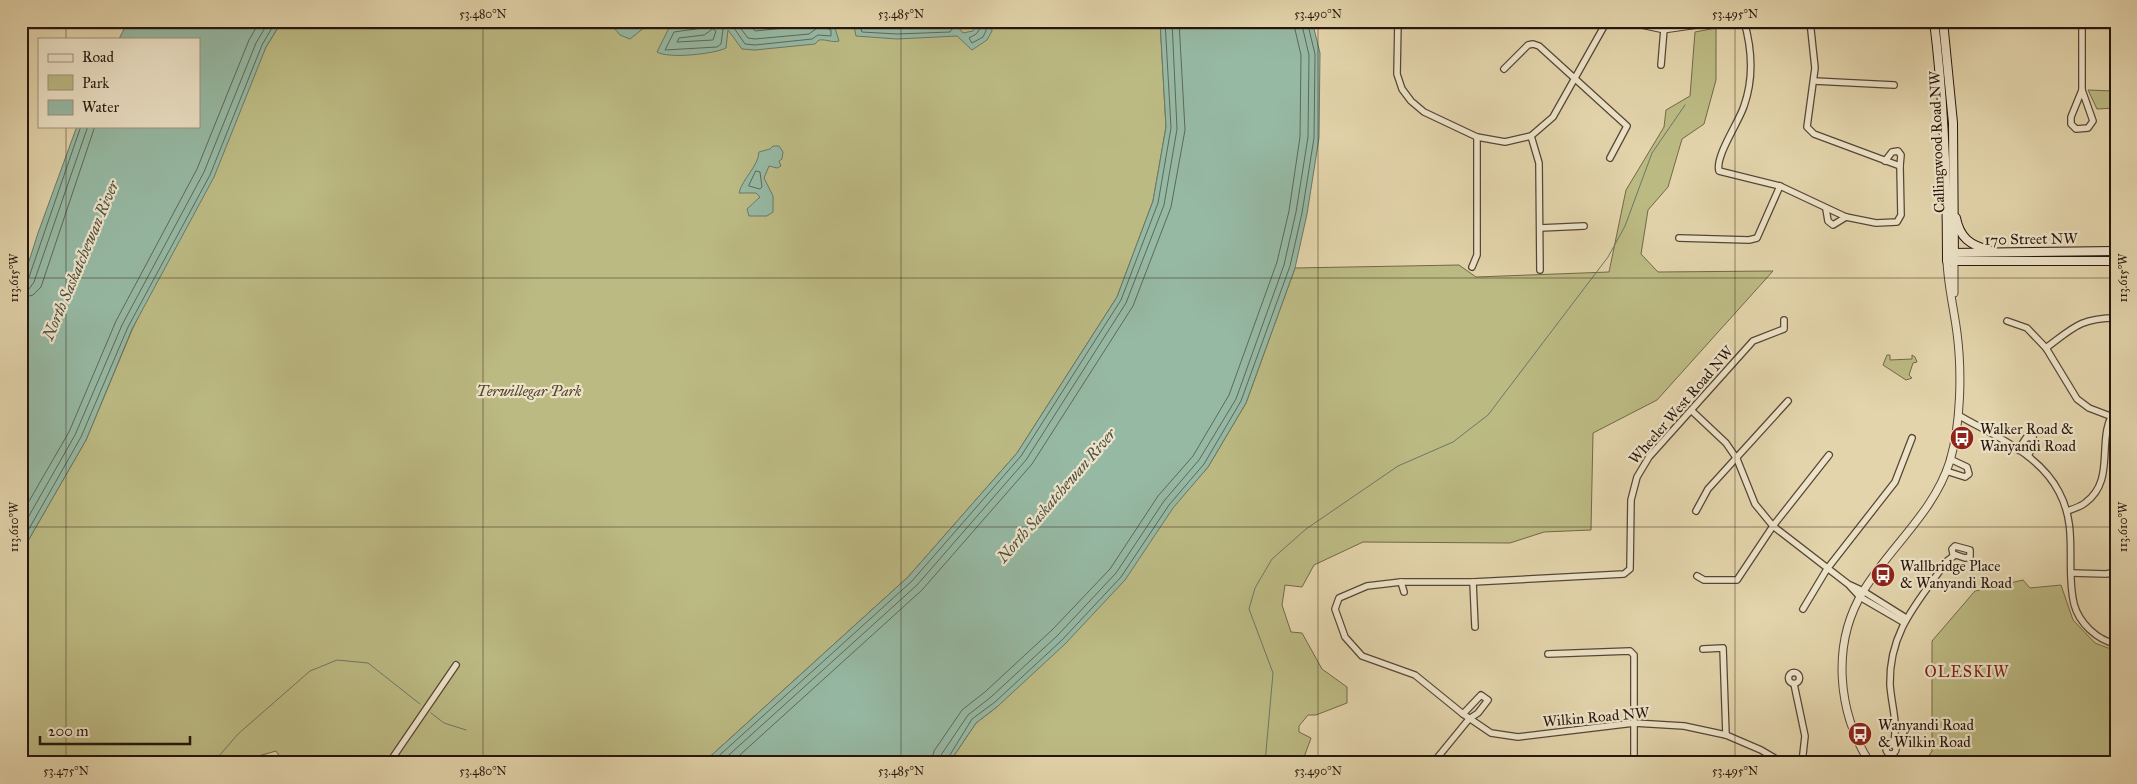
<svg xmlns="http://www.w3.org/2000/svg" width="2137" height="784" viewBox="0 0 2137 784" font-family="'IM FELL Great Primer',serif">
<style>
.green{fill:#bcba83;stroke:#726849}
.water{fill:#96b9a4;stroke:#6a7868}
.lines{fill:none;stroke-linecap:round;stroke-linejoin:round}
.shore{stroke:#5e685a;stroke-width:1}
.stream{stroke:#6a7868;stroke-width:1}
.minor-casing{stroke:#564636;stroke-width:8}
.tertiary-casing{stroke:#564636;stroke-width:9}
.secondary-casing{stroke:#27160f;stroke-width:10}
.minor{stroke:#ede3c8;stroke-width:5.5}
.tertiary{stroke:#ede3c8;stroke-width:7}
.secondary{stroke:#ede3c8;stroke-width:8}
.ticks{fill:none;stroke:#27160f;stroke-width:1;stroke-opacity:0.45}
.labels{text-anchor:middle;stroke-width:4.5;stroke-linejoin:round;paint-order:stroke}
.street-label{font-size:15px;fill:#27160f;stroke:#ede3c8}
.park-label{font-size:15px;font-style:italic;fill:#544732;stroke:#ede3c8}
.poi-label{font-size:15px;fill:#27160f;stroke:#ede3c8;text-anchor:start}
.water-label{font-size:16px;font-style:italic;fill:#4e4f43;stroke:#ede3c8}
.neighbourhood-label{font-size:16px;letter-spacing:1px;fill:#7a1f14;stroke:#ede3c8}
.neatline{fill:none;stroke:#27160f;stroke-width:2}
.ticks-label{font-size:12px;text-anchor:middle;fill:#27160f}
</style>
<rect width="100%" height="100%" fill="#e3d4ab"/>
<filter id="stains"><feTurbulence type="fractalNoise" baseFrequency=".004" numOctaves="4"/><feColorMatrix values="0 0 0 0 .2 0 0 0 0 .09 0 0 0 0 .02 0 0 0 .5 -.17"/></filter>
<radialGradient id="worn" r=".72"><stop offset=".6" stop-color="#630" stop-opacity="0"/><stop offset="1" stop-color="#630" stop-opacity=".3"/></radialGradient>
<g class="green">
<path d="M282 21H1160L1166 127 1153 201 1117 297 1017 453 908 577 703 763H284L276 751 255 757 250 763H21V553L86 440 132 330 266 47Z"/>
<path d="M1716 28V80L1704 124 1682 139 1668 187 1648 210 1641 254 1658 272 1773 271 1657 400 1593 433 1591 530 1544 532 1510 543 1363 542 1314 565 1302 587 1285 585 1282 605 1291 632 1302 633 1322 669 1347 687V703L1316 715H1308L1299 726V732L1311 738 1303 760 1304 763H949L976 723 998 706 1208 467 1246 403 1295 268 1459 265 1476 277 1609 272 1626 190 1664 127 1666 110 1690 96 1695 32Z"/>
<path d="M2088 90 2113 91 2116 93V108L2097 109Z"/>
<path d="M1887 355H1890V360L1912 359V355L1915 357 1917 362 1913 363 1909 375 1912 378 1906 380 1883 365Z"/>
<path d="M2023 580 2030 588 2061 585 2073 620 2095 643 2116 651V763H1924L1932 751V641L1975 591Z"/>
</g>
<g class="water">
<path d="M128 21H282L266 47 214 177 132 329 86 440 21 553V286L38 233 77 126H199V39H119Z"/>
<path d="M622 21H650V23L630 39 620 35 614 28Z"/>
<path d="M723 21H825L834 25 839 41C831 43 827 39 819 40L815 44 755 50 742 49 728 30 726 48C714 54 669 59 657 52L669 28Z"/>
<path d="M953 21 963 33 973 31 979 21H990L992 31 987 40 972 50 957 36 897 39 856 36 853 21Z"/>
<path d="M1160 21H1312L1320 53 1319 138 1307 214 1295 268 1246 403 1208 467 1173 508 1125 580 1065 644 998 706 976 723 949 763H703L908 577 1017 453 1117 297 1153 201 1166 127Z"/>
<path d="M773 146H779L783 152 782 159 779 161 781 166 777 168 769 166 764 178 773 196V212L767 216H749L747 209 760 197 756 193H739C742 179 758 167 759 152L770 149Z"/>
</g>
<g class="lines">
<g class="shore">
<path d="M707 21 703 28 674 32 665 50 717 47 721 44 723 29 728 26 734 28 745 44 755 45 812 39 818 35 831 36V30L824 27 823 21"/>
<path d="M735 21 748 38 755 39 809 34 817 28V21"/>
<path d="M746 21 755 31 805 26 809 21"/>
<path d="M858 21 862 32 897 34 950 32 952 29 949 21"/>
<path d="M865 21 867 26H941L943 21"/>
<path d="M982 26H986V31L983 37 972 43 969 38 976 34Z"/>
<path d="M713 29 716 31 713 40 677 42 679 38 704 35Z"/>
<path d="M756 171 760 172 762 187 760 189 749 186Z"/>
<path d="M21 284 28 280 81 126"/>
<path d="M21 291 29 289 34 282 88 126"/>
<path d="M21 298 33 295 41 287 95 126"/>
<path d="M21 515 69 432 116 321 197 169 249 40 260 21"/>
<path d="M21 530 75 435 122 325 204 172 256 43 269 21"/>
<path d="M21 543 81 437 128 327 210 175 262 45 276 21"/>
<path d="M711 763 912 581 1021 456 1121 300 1158 203 1171 128 1165 21"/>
<path d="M720 763 917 585 1026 460 1126 303 1164 205 1177 129 1172 21"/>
<path d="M731 763 922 590 1032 464 1133 306 1171 207 1185 130 1179 21"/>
<path d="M931 763 934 751 962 710 986 691 1052 630 1110 569 1158 496 1193 456 1229 395 1277 262 1289 211 1300 137 1301 55 1293 21"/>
<path d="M939 763 941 755 968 715 991 697 1057 636 1116 573 1164 501 1199 460 1236 399 1284 265 1296 212 1308 137 1309 55 1301 21"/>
<path d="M945 763 972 719 995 702 1062 640 1121 577 1169 505 1204 464 1241 401 1290 266 1302 213 1314 138 1315 54 1307 21"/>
</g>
<g class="stream">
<path d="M431 713 444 723 466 730"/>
<path d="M213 763 238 734 310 671 337 660 368 663 420 704"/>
<path d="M1265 763 1273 673 1249 609 1255 588 1272 559 1306 529 1398 466 1453 442 1488 415 1608 257 1625 226 1652 153 1685 105"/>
</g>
<g class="minor-casing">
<g id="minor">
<path d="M1398 21 1397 74 1402 89 1411 101 1424 112 1477 137 1505 142 1531 136 1553 117 1607 21"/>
<path d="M1744 21C1752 49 1754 78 1744 106 1739 122 1715 156 1719 171L1780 186 1846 217 1876 223 1897 222 1901 215 1900 166 1814 134 1807 127 1815 68 1810 21"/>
<path d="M2082 21V90"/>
<path d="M1661 65 1664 29"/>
<path d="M1504 69 1528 45 1533 44 1539 46 1627 126 1610 158"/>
<path d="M1814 81 1894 85"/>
<path d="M2082 90 2093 121 2088 128 2076 129 2071 124V117Z"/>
<path d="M1531 136 1539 163 1540 270"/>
<path d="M1885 161 1892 152 1898 151 1901 155 1900 166"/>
<path d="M1826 209 1828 221 1833 225 1846 217"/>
<path d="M1540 228 1584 226"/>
<path d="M1679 238 1749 240 1757 238 1780 186"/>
<path d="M1472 267 1477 255V137"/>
<path d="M2007 321 2027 328 2046 348 2077 399 2089 408 2110 416"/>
<path d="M2046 348C2073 328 2080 318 2116 318"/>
<path d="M1692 411 1726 443 1737 459 1755 504 1773 526 1848 584 1860 597 1903 622"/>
<path d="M1958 415C1994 436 2039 453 2059 492 2079 529 2065 567 2074 604 2079 623 2097 640 2116 644"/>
<path d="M2018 450 2026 438 2033 437 2034 444 2028 456"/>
<path d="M1946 471 1965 477 1969 474 1967 467 1950 459"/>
<path d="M1696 511 1708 489 1788 401"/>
<path d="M2067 511C2073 509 2080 507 2085 503 2118 479 2094 437 2116 409"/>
<path d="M1955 546 1970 550V557L1965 558 1953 554 1952 549Z"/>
<path d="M2072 573 2106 574 2116 572"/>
<path d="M1697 576 1704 580H1737L1773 526 1829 455"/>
<path d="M1401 582 1404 592"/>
<path d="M1473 582 1475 627"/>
<path d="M1850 585 1863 591 1906 618"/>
<path d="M1803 609 1827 569 1895 482 1912 438"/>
<path d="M1703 649 1723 648 1726 735"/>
<path d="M1548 654 1630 651 1634 655V763"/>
<circle cx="1794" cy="678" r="5.5"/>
<path d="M1794 684 1805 736 1802 763"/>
<circle cx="1891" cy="749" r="5"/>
<path d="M1893 745C1899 725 1891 704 1890 684 1889 631 1918 602 1947 561L1955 555"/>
<path d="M389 763 456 665"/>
<path d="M1433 763 1469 719 1478 713 1488 700 1481 695 1463 714"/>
<path d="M1783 763 1761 750 1726 735 1684 726 1634 723 1518 737 1491 733 1463 714 1415 675 1362 656 1345 637 1335 609 1339 598 1367 586 1401 582H1473L1624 574 1630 569 1631 500 1637 477 1649 457 1753 341 1784 329V320"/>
</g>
</g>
<g class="tertiary-casing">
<g id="tertiary">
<path d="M1626 21 1664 29 1720 21"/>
<path d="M1954 261V293"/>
<path d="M1870 763C1837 712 1831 643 1864 590 1891 546 1934 512 1950 461 1961 424 1962 371 1957 333 1954 309 1948 286 1947 261"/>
</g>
</g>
<g class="secondary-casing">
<g id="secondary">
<path d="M1934 21C1944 101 1947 181 1947 261H2116"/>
<path d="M1943 21 1953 123 1954 261"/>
<path d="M1956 218C1960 238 1970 245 1989 250"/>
<path d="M1949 253 2116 251"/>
</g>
</g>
<use href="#minor" class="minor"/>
<use href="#tertiary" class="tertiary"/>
<use href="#secondary" class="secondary"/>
</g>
<path class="ticks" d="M66 21V39M483 21V763M901 21V763M1318 21V763M1735 21V763M21 29H2116M66 126V763M21 278H2116M21 527H2116"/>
<defs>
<g id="bus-disc" transform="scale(1.25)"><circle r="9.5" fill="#8f2418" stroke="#ede3c8"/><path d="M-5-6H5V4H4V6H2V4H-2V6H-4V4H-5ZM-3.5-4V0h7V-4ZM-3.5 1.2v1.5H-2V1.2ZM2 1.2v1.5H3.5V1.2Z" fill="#fff"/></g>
</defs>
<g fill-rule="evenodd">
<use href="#bus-disc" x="1962" y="438"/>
<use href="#bus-disc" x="1883" y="575"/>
<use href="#bus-disc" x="1860" y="734"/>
</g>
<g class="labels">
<g class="street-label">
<text transform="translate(1937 142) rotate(-92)" y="5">Callingwood Road NW</text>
<text transform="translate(2031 239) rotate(-1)" y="5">170 Street NW</text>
<text transform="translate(1681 405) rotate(-49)" y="5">Wheeler West Road NW</text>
<text transform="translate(1596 717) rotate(-5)" y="5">Wilkin Road NW</text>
</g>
<g class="park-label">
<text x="529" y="396">Terwillegar Park</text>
</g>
<g class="poi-label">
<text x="1980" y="434">Walker Road &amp;<tspan x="1980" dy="17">Wanyandi Road</tspan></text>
<text x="1900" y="571">Wallbridge Place<tspan x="1900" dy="17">&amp; Wanyandi Road</tspan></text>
<text x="1878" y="730">Wanyandi Road<tspan x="1878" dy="17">&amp; Wilkin Road</tspan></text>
</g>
<g class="water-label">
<text transform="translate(80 260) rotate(-67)" y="6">North Saskatchewan River</text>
<text transform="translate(1056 495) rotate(-49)" y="6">North Saskatchewan River</text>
</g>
<g class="neighbourhood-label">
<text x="1967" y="677">OLESKIW</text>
</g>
</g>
<rect width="2137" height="784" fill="none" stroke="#e3d4ab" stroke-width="55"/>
<rect x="38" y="38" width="162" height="90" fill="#ede3c8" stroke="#9e917e"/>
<rect x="48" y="54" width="25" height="8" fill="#ede3c8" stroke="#9e917e"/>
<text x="82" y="62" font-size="15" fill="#27160f">Road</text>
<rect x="48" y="75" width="25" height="15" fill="#bcba83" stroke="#9e917e"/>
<text x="82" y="88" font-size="15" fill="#27160f">Park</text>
<rect x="48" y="100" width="25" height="15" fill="#96b9a4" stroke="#9e917e"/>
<text x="82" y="112" font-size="15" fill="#27160f">Water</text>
<path d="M40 736v8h150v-8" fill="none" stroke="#27160f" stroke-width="2.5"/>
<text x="48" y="736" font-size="15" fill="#27160f" stroke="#ede3c8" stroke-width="4" paint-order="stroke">200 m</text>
<rect x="28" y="28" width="2082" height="728" class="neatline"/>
<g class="ticks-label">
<text x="483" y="18">53.480°N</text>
<text x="901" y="18">53.485°N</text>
<text x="1318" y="18">53.490°N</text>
<text x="1735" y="18">53.495°N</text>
<text transform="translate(2123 278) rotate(-90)" y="4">113.615°W</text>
<text transform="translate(14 278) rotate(-90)" y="4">113.615°W</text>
<text transform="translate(2123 527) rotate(-90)" y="4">113.610°W</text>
<text transform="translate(14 527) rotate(-90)" y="4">113.610°W</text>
<text x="66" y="775">53.475°N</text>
<text x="483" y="775">53.480°N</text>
<text x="901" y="775">53.485°N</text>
<text x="1318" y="775">53.490°N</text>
<text x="1735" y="775">53.495°N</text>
</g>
<rect width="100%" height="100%" filter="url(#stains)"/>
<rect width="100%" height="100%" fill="url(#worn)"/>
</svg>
